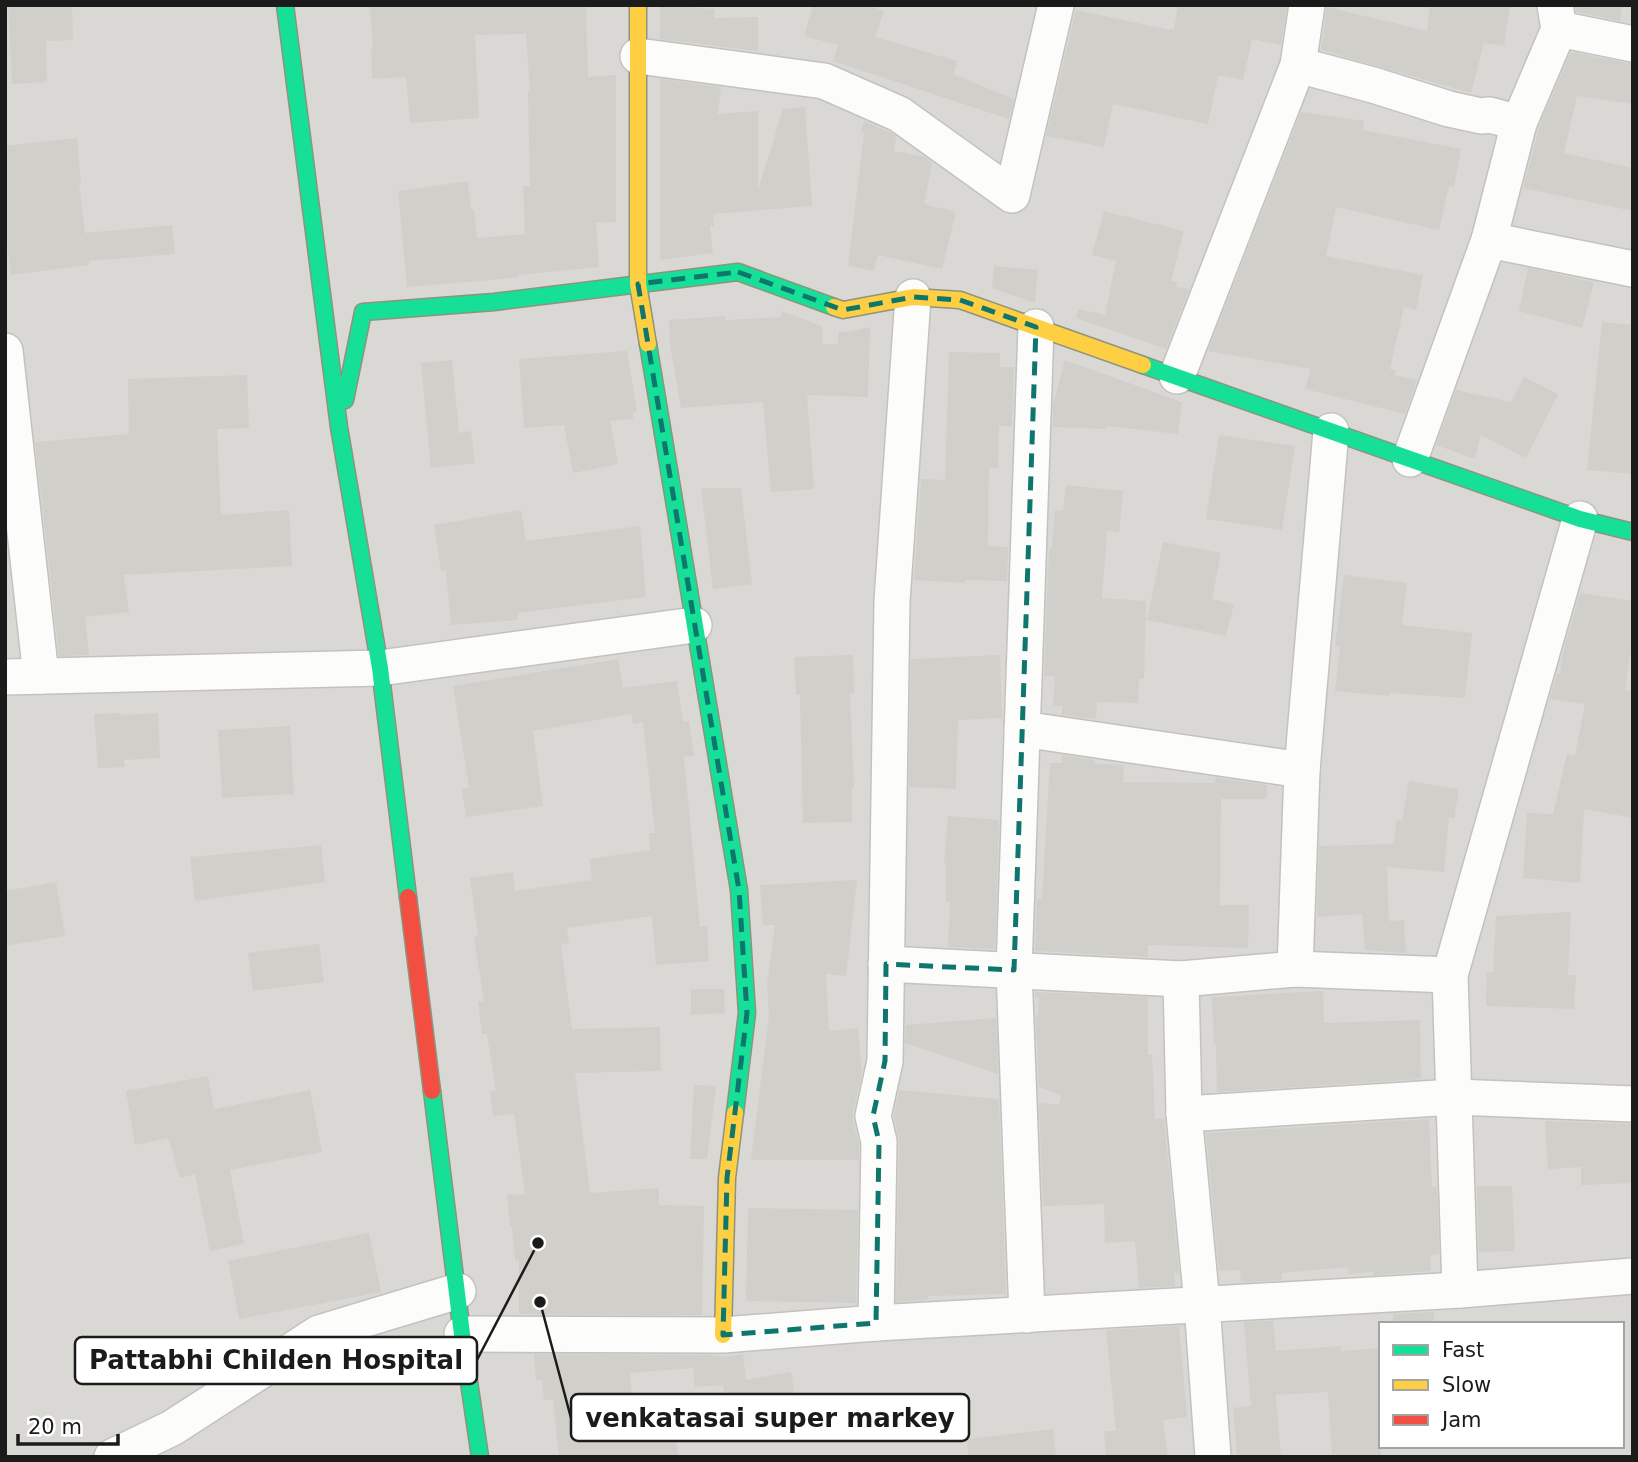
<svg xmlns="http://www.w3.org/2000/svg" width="1638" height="1462" viewBox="0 0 1638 1462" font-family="'DejaVu Sans',sans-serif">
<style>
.residential{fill:#d9d8d5;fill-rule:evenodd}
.building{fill:#d0cfca}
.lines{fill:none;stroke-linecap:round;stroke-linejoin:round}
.street-casing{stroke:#c2c2bf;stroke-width:38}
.fast-casing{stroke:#8f937c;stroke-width:19}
.slow-casing{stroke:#8f937c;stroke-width:19}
.jam-casing{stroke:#8f937c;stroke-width:19}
.street{stroke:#fcfcfb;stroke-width:35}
.fast{stroke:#16e098;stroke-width:16}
.slow{stroke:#ffcf43;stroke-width:16}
.jam{stroke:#f24e42;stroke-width:16}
.marked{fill:none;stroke:#0f766e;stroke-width:5;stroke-dasharray:14 9;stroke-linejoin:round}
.leader{fill:none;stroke:#1b1b1b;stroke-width:2.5}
.callout-dot{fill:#1b1b1b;stroke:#fff;stroke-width:2.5}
.callout{fill:#fff;stroke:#1b1b1b;stroke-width:2.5}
.callout-label{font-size:26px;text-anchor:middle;font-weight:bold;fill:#1b1b1b}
</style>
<rect width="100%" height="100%" fill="#eae9e3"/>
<path class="residential" d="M5 5H1633V1457H5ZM1381 1324H1622V1446H1381Z"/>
<g class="building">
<path d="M8 5H72L73 40 46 41 47 82 12 84Z"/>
<path d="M370 5H586L588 77 616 75V222L596 223 599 267 518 275V277L492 280 407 287 398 191 468 181 471 210H474L477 238 525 234 523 186H530L528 91H530L526 34 475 35 479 118 410 123 406 77 372 79 371 49H373Z"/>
<path d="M660 5 715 9 714 18 758 17V51L660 39Z"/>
<path d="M813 5H867L884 11 875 37 957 61 953 74 1014 99 1009 119 833 61 838 45 804 36Z"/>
<path d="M1178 5H1287L1281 45 1252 39 1243 80 1218 75 1208 124 1113 104 1104 147 1046 136 1076 10 1170 30V28L1174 29Z"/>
<path d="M1430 5H1510L1504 46 1484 43 1471 93 1321 50 1327 7 1427 31Z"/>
<path d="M1575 5H1622L1620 21 1577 12Z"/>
<path d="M1571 52 1633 64V104L1577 96 1564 153 1633 168V211L1523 188 1540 125Z"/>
<path d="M660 79 721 87 718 114 758 111V190L783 109 805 107 812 206 713 214 714 226H710L713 253 660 260Z"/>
<path d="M1301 112 1364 121 1363 130 1461 149 1454 187 1449 186 1439 230 1336 207 1326 256 1423 275 1416 310 1404 307 1390 369 1396 371 1394 375 1417 380 1405 414 1305 389 1311 369 1208 351Z"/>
<path d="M864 121 889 132 896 136 894 151 924 157 932 163 924 204 956 212 942 269 878 255 874 271 848 266 864 133 861 132Z"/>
<path d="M77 138 81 183H79L85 233 172 225 175 254 89 261V265L11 275 5 226V146Z"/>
<path d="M1104 211 1184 231 1171 281 1177 282 1176 287 1189 289 1166 349 1076 318 1078 309 1105 315 1116 261 1092 255Z"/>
<path d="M994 266 1038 270 1035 303 992 288Z"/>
<path d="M1528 268 1594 282 1582 328 1519 311Z"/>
<path d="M781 311 822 326 823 344H838L839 331 847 332 870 327 868 397 807 395 814 489 771 492 763 402 681 408 670 344 669 320 725 316V320L781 317Z"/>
<path d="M1602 322 1633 325V474L1587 470Z"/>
<path d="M627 351 637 411 633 412V419L610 421 618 464 573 473 564 425 524 428 519 359Z"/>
<path d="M949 352 1000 353V367H1014L1012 426H999L998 468H989L988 546 1008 547 1007 581 965 580V583L914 580 921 479 945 480Z"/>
<path d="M452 360 459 433 471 431 475 463 431 468 421 363Z"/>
<path d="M1065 360 1182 402 1178 434 1107 426V429L1053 427V404Z"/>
<path d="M247 375 249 428 217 429 221 515 289 510 292 566 124 575 129 612 85 617 89 655 59 656 35 442 129 434 128 379Z"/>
<path d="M1524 377 1558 394 1526 458 1481 435 1475 459 1436 445 1456 390 1511 402Z"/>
<path d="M1219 435 1295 446 1282 530 1206 519Z"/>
<path d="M1066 485 1123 491 1119 532 1107 531 1102 598 1146 601 1144 679H1139L1138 703 1097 702 1096 719 1062 715V706L1053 705 1055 676H1044L1049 548H1052L1055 510H1063Z"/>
<path d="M701 488H741L752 584 713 589Z"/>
<path d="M521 510 526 541 640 526 646 597 517 613V620L451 625 446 570 441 571 434 525Z"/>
<path d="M1163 542 1221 553 1212 599 1234 604 1226 636 1147 620Z"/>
<path d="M1344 575 1407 583 1402 625 1472 633 1465 698 1389 693V696L1335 691 1340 646H1335Z"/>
<path d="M1580 593 1633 601V634L1625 690 1633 692V818L1584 809 1580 883 1523 878 1527 813 1553 814 1567 754 1575 756 1585 704 1550 699 1557 673 1560 674 1563 653Z"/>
<path d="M853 655 854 693H850L854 788H852V822L803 823 800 695H796L794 657Z"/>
<path d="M1000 655 1002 718 958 720 956 789 909 787 911 659Z"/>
<path d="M618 659 623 688 677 681 683 722 689 721 694 756 684 757 700 927 707 926 709 961 656 965 652 916 567 928 569 943 561 944 572 1029 660 1027 661 1071 575 1073 590 1193 659 1188V1205L704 1206 702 1315 519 1314V1260L515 1261 512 1226H510L507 1195 525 1194 514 1114 493 1116 490 1091 496 1090 487 1034H482L478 1002 484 1001 474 937 478 936 470 878 513 872 515 891 592 880 590 859 650 850 649 833H655L643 722 633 724 632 714 533 731 543 806 466 817 462 789 469 788 453 686Z"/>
<path d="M121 713V715L158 713 160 758 124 760 125 767 98 768 94 714Z"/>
<path d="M290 726 294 794 222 798 218 730Z"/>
<path d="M1062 755 1094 760V764L1124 765 1123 782 1215 783 1216 778 1267 785V799H1221L1220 905H1249L1248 948 1148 945V957L1035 951 1037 899H1042L1050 763H1062Z"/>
<path d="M1409 781 1459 789 1454 818 1449 817 1444 872 1387 867 1389 921 1404 920 1406 953 1365 950 1362 914 1317 917 1319 846 1394 844 1396 820 1402 821Z"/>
<path d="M948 816 999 820 995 949 948 947 950 902H946V865H944Z"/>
<path d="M321 845 325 882 195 901 190 857Z"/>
<path d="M857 880 846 976 826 974 829 1031 858 1028 862 1074 853 1112V1121L859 1144V1160H751L769 1016 767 984 775 925H763L760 885Z"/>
<path d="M56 882 65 936 5 946V891Z"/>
<path d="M1571 912 1568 975H1576L1574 1009 1486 1006 1487 972H1493L1496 916Z"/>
<path d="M319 944 324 982 253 991 248 953Z"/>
<path d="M691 989H724L725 1013 691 1015Z"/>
<path d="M1323 991 1324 1023 1420 1020 1421 1079 1217 1092 1216 1045H1214L1212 997Z"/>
<path d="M1035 992 1148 997V1055H1152L1155 1119H1164L1179 1273H1174L1175 1286 1139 1288 1135 1241 1105 1243 1104 1204 1043 1206 1039 1103 1059 1105 1061 1095 1039 1087 1036 1015H1038L1039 997H1035Z"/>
<path d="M996 1018 998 1074 905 1043 906 1025Z"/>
<path d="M208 1076 214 1109 310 1090 322 1152 230 1170 244 1244 210 1251 195 1174 180 1178 168 1138 135 1145 126 1091Z"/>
<path d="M694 1085 716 1086 707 1159H690Z"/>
<path d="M899 1090 999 1099 1006 1294 928 1296 927 1300 896 1302 899 1142 894 1116Z"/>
<path d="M1429 1119 1432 1187H1437L1439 1254 1430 1255 1431 1271 1373 1275V1272L1349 1274 1348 1267 1282 1273V1280L1241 1282 1240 1270 1219 1271 1206 1133Z"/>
<path d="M1545 1121 1633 1124V1183L1581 1185V1167L1548 1169Z"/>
<path d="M1477 1186H1512L1515 1251 1479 1252Z"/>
<path d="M748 1208 858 1210 856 1303 746 1301Z"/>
<path d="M369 1233 381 1292 239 1319 228 1261Z"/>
<path d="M1434 1312V1324H1393V1314Z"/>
<path d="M1273 1321 1276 1351 1341 1346V1351L1381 1348V1457H1332L1328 1392 1276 1395 1281 1457H1237L1233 1408 1251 1406 1244 1322Z"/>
<path d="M1179 1326 1187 1417 1163 1420 1168 1457H1106L1104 1431H1116L1106 1330Z"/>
<path d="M534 1354 716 1355 723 1357 743 1354 746 1380 791 1372 798 1416 729 1431 723 1385 695 1387 693 1368 630 1373 635 1428 674 1423 678 1457H559L553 1400H544L542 1379 536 1380Z"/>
<path d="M1053 1429 1056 1457H968L967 1439Z"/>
</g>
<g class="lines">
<g class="street-casing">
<g id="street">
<path d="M1559 29 1633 44"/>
<path d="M638 56 824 81 899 114 1012 195 1056 5"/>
<path d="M1298 65 1373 85 1449 109 1481 116 1490 115 1519 123"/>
<path d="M1489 240 1633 269"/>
<path d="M5 351 41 676"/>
<path d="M1177 376 1298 65 1307 5"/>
<path d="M1410 459 1489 240 1519 123 1559 29 1555 5"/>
<path d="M5 677 380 668 694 625"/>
<path d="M1022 729 1302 770"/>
<path d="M886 964 1181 979 1295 969 1450 975"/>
<path d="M1295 969 1302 770 1331 431"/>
<path d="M1181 979 1184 1114 1202 1304 1213 1457"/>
<path d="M1184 1114 1454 1097 1633 1104"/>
<path d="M1460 1290 1450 975 1580 519"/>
<path d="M1027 1315 1014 970 1036 327"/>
<path d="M876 1323 879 1142 873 1116 885 1061 892 601 913 297"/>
<path d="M462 1334 723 1335 876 1323 1460 1290 1633 1276"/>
<path d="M112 1457 172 1428 319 1333 458 1291"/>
</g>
</g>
<g class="fast-casing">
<g id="fast">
<path d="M285 5 339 427 380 668 408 897"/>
<path d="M648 344 739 890 747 1013 735 1113"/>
<path d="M1143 365 1580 519 1633 532"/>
<path d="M345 400 363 312 494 302 738 272 834 307"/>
<path d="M432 1091 462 1334 480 1457"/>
</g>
</g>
<g class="slow-casing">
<g id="slow">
<path d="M638 5V284L648 344"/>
<path d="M834 307 843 310 913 297 960 300 1143 365"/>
<path d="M723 1335 727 1178 735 1113"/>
</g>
</g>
<g class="jam-casing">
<path id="jam" d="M408 897 432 1091"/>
</g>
<use href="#street" class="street"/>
<use href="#fast" class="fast"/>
<use href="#slow" class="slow"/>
<use href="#jam" class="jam"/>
</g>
<path class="marked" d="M738 272 843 310 913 297 960 300 1036 327 1014 970 886 964 885 1061 873 1116 879 1142 876 1323 723 1335 727 1178 747 1013 739 890 638 284Z"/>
<path class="leader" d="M538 1243L477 1360M540 1302L571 1418"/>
<g class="callout-dot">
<circle cx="538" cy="1243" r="7"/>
<circle cx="540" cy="1302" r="7"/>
</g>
<g class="callout">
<rect x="75" y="1337" width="402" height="47" rx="7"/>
<rect x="571" y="1394" width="398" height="47" rx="7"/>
</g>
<g class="callout-label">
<text x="276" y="1369">Pattabhi Childen Hospital</text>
<text x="770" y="1427">venkatasai super markey</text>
</g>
<rect width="1638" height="1462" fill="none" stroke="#1b1b1b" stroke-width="14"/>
<rect x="1379" y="1322" width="245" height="126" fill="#ffffff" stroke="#a4a4a4" stroke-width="2"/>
<rect x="1393" y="1345" width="35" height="10" fill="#16e098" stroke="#a4a4a4" stroke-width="2"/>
<text x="1442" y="1357" font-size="21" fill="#1b1b1b">Fast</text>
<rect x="1393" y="1380" width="35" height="10" fill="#ffcf43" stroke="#a4a4a4" stroke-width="2"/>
<text x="1442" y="1392" font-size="21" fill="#1b1b1b">Slow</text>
<rect x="1393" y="1415" width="35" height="10" fill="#f24e42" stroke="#a4a4a4" stroke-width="2"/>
<text x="1442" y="1427" font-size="21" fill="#1b1b1b">Jam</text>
<path d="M18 1434v10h100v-10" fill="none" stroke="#1b1b1b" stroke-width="3.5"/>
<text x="28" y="1434" font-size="21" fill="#1b1b1b" stroke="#ffffff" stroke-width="5" paint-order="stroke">20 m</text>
</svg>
